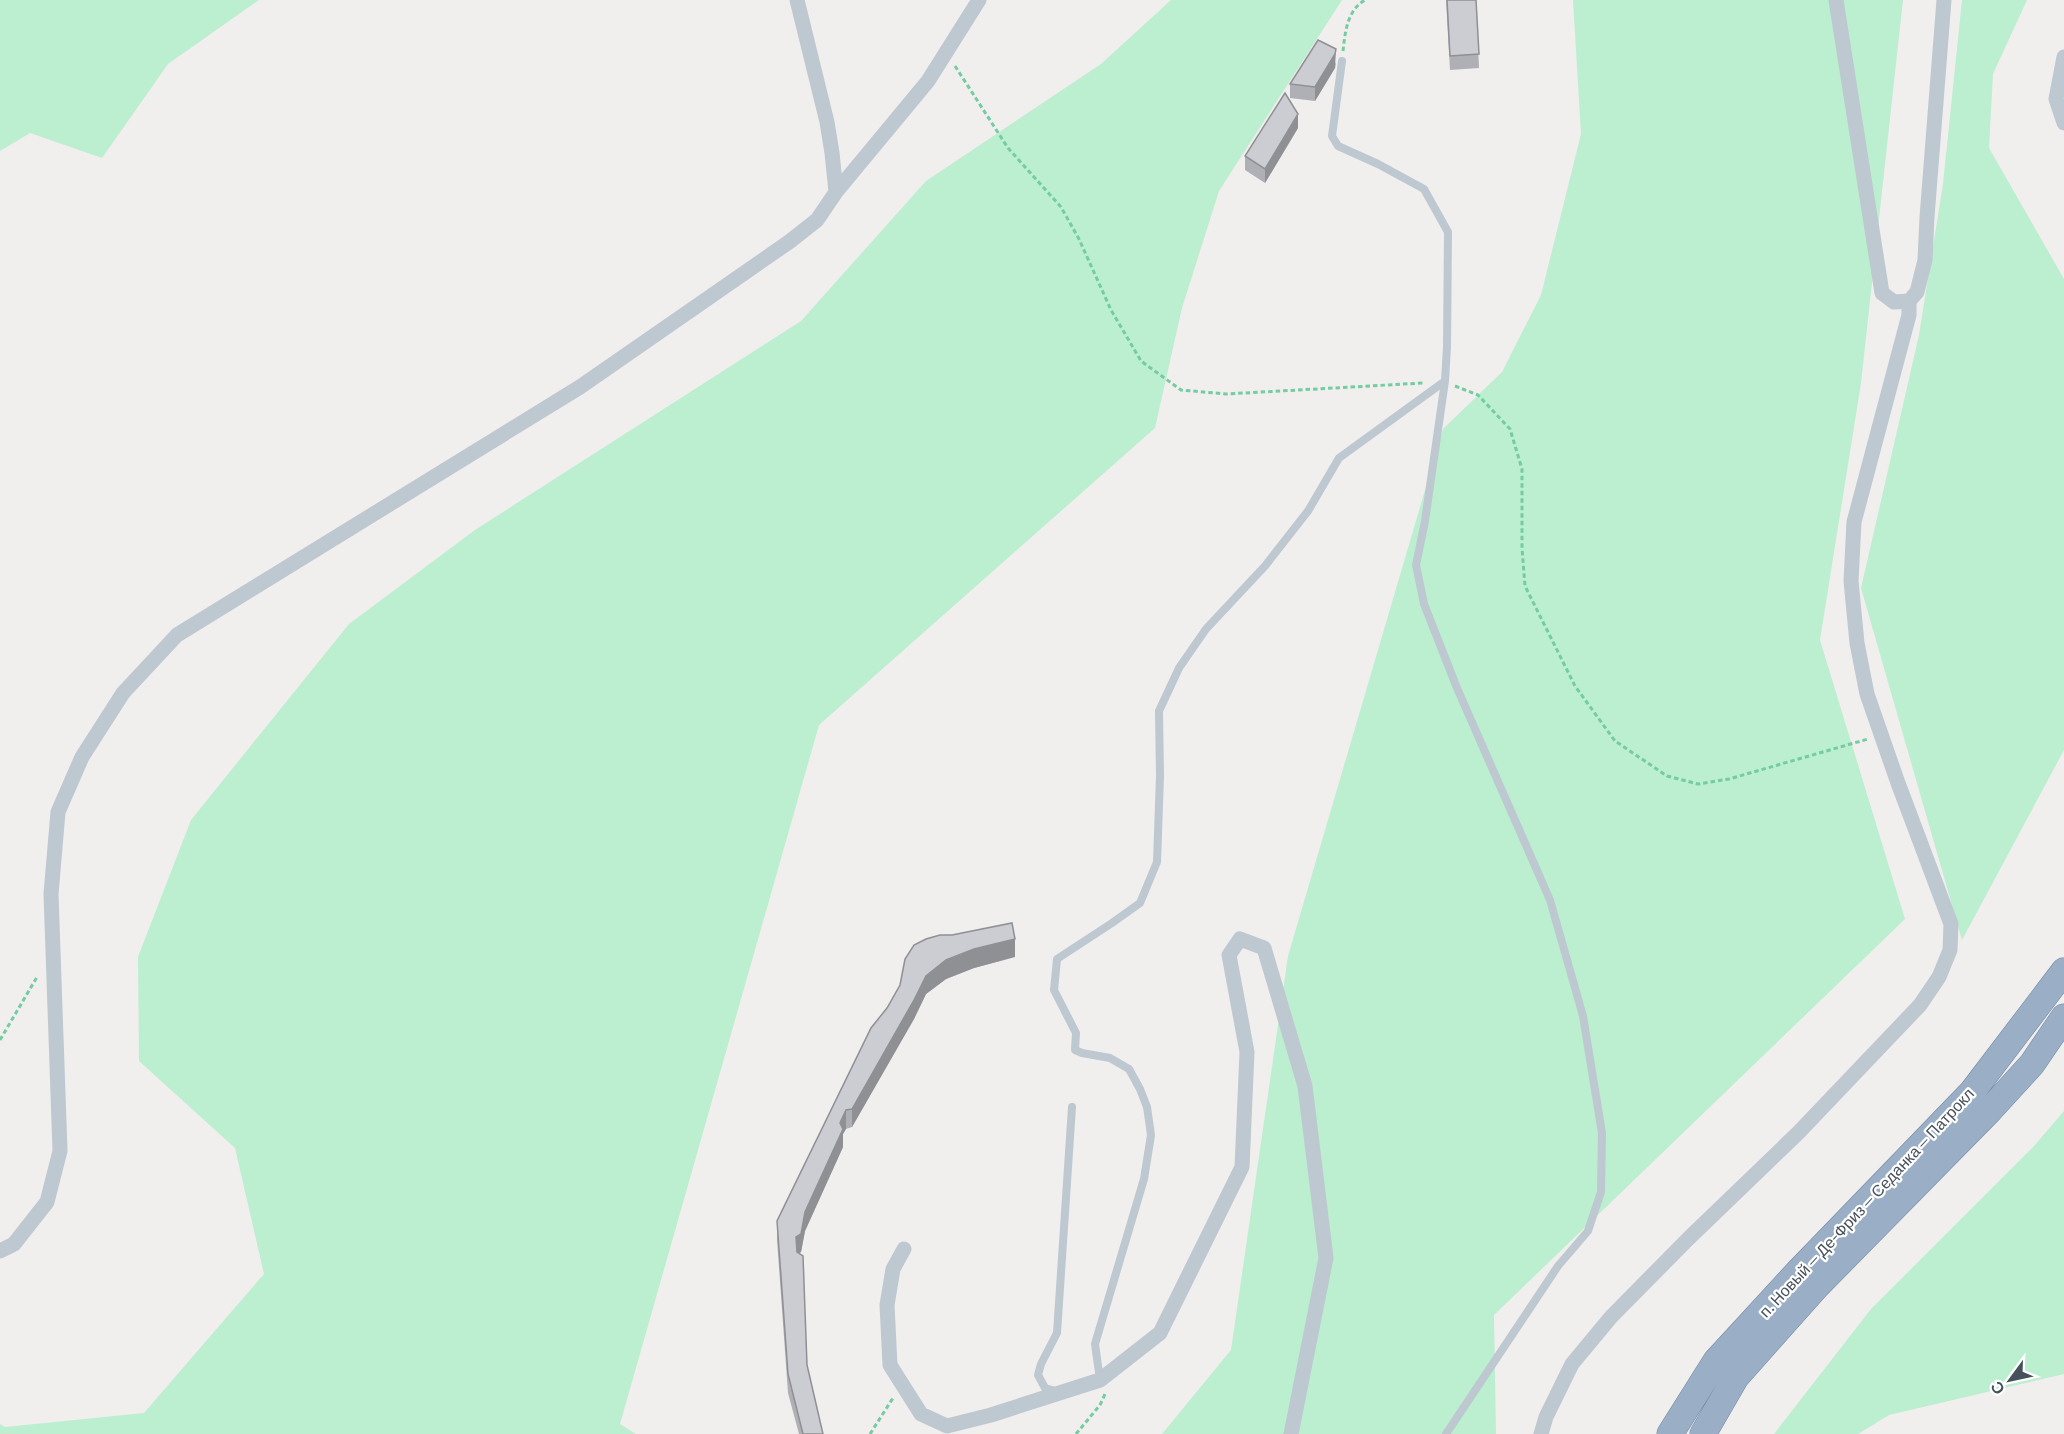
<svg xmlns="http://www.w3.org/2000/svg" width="2064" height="1434" font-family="Barlow,sans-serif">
<rect width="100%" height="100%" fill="#f1eeee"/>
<path fill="#bceed0" d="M0,0H259L168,64L102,158L30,133L0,151Z
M1171,0H1342L1219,191L1182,308L1155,428L819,725L620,1424L636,1434H0V1424L5,1427L144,1413L264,1274L235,1148L139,1061L138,957L191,820L349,624L475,530L801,321L926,181L1101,64Z
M1573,0H1903L1861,383L1820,640L1905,919L1494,1315L1496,1434H1162L1231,1350L1288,956L1443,429L1502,372L1541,295L1581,134Z
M1962,0H2027L1993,74L1989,148L2064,279V750L1962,940L1861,588L1919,335L1943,184Z
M2064,1111V1374L1889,1415L1858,1434H1774L1871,1309L2034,1146Z"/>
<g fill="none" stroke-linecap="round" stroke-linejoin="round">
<defs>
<path id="trunk" d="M1670,1434L1716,1361L1797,1273L1972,1092L2064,971
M1703,1434L1736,1377L1816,1287L1990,1110L2032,1064L2064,1017"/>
</defs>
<use href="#trunk" stroke="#718ba9" stroke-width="27"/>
<path stroke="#74cca1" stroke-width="3" stroke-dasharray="4.5 3" stroke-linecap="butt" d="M1343,51C1345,33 1347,10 1365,0
M955,66L1008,148L1061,207L1079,239L1111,310L1141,361L1181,390L1226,394L1423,383
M1455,386L1478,395L1510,429L1522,469V548L1525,586L1575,686L1615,741L1667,776L1698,784L1729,779L1868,739
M0,1040L37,977
M870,1434L893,1398
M1076,1434L1100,1405L1105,1394"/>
<path stroke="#bec8d0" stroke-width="8" d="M1445,381L1425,521L1416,565L1424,604L1457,688L1550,900L1583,1016L1602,1133L1601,1192L1588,1231L1558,1266L1446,1434
M1100,1380L1095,1344L1144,1179L1151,1135L1147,1107L1140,1089L1129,1069L1110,1058L1082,1053L1075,1050L1076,1033L1054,990L1057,959L1112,923L1140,903L1157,862L1160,776L1159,711L1179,668L1206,629L1265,566L1308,511L1339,458L1445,381L1447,347L1448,232L1424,189L1378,164L1338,146L1332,136L1342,61
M1056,1391L1045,1388L1038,1375L1041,1364L1057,1333L1072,1107"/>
<path stroke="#bec8d0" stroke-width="15" d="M1836,0L1882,293L1894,302L1909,301
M2064,57L2056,99L2064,123
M836,192L928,81L979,0
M904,1249L893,1269L887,1305L890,1365L921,1414L947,1426L991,1415L1100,1380L1160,1333L1242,1167L1247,1052L1229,955L1240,939L1264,948L1305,1086L1326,1258L1291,1434
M0,1251L14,1244L47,1202L60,1151L51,894L58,812L82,757L123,693L177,635L580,387L789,242L817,220L836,192L832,153L827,122L797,0
M1541,1434L1546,1417L1572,1364L1611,1317L1688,1239L1799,1132L1920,1005L1939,977L1950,950L1951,924L1898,783L1867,694L1857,643L1851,581L1854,522L1909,315V301L1917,292L1925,260L1927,217L1944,0"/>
<use href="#trunk" stroke="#9aaec5" stroke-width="26"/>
</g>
<path fill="#afb0b5" d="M1446,0H1476L1479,68L1450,70Z
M1336,63L1335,68L1315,101L1290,98V84Z
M1298,128L1265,183L1245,170V156Z
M1015,957L974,968L946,979L926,994L914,1019L852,1127L846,1129L843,1134V1147L805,1231L801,1252L799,1253L807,1365L823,1434H799L788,1393L777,1240V1221L900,985Z"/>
<path fill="#8e9094" d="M1336,49L1335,68L1315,101V87Z
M1298,114V128L1265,183V169Z
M1015,939V957L974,968L946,979L926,994L914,1019L852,1127V1109L926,976L946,960L974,949Z
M846,1110V1129L843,1134V1147L805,1231L801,1252L796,1255V1237L840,1123Z"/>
<path fill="#cbcdd3" stroke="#8e9094" stroke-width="1.5" d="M1447,0H1476L1479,54L1450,56Z
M1318,40L1336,49L1335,54L1315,87L1290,84Z
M1285,93L1298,114L1265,169L1245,156Z
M1012,923L1015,939L974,949L946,960L926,976L914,1000L852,1109L846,1110L840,1123L843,1129L805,1212L801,1234L796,1237L797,1252L803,1256L807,1365L823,1434H803L788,1374L777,1221L871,1028L887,1008L900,985L905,959L914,945L926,939L940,935H952Z"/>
<g text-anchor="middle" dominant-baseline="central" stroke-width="4.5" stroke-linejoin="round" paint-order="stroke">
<g font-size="16" fill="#46515b" stroke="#fff">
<text transform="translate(1866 1202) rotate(-47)">п. Новый — Де-Фриз — Седанка — Патрокл</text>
</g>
</g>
<g transform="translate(2010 1380) rotate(237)" stroke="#ffffff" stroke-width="4.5" paint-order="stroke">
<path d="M0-4.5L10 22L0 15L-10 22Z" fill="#46515b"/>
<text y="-9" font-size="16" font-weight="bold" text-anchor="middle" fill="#46515b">С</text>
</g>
</svg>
